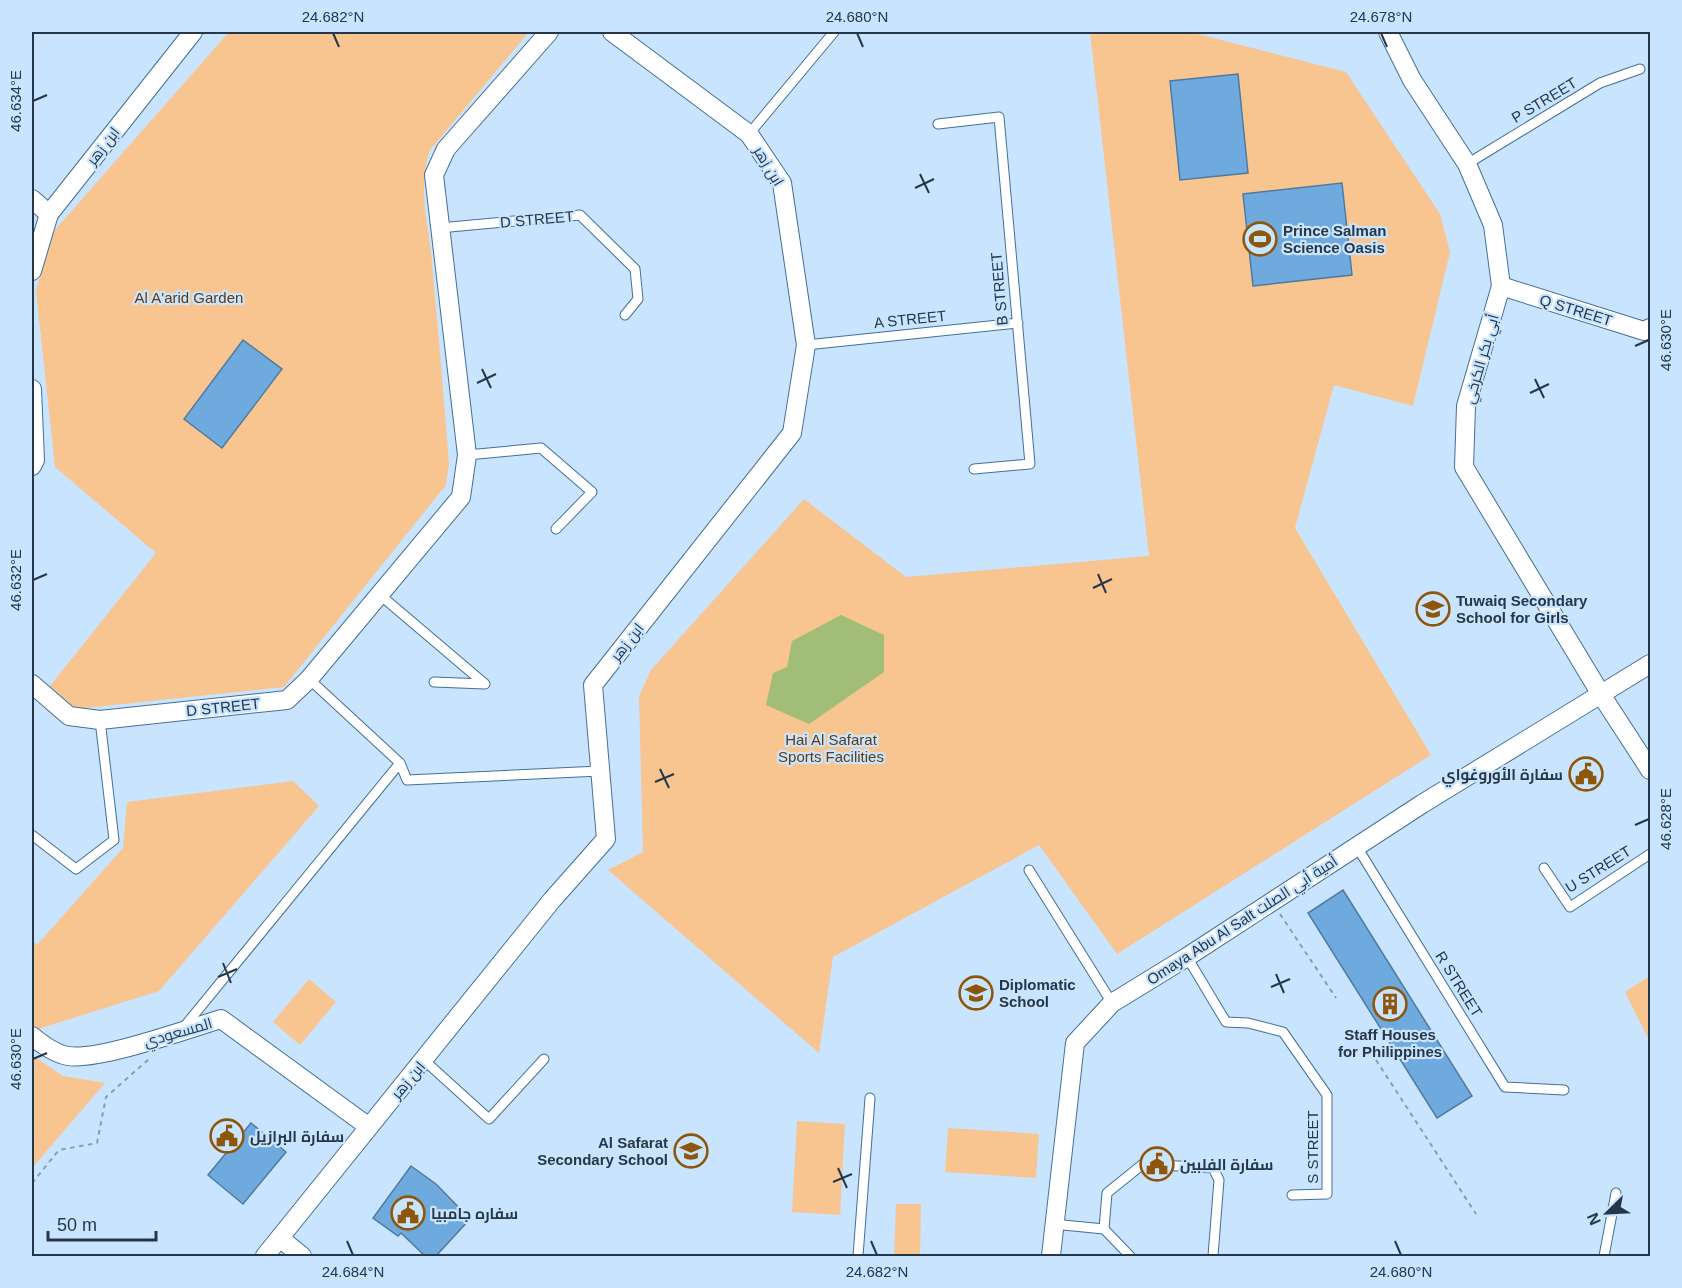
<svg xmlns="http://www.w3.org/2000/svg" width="1682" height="1288" font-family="Helvetica,Cairo,sans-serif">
<rect width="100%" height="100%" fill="#c9e4fe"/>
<path fill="#f8c48f" d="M229,32H529L430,150C417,187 429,225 432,263C438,330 444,397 449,464L446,485L284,687L76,709L50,686L156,553L55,467L36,291L53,232Z
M1090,32H1190L1346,72L1440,214L1450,252L1413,406L1334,385L1295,528L1431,755L1117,954L1039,845L833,957L819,1053L608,870L643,852L639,696L651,670L804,499L906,577L1149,556Z
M293,781L319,806L159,991L38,1029L32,1024V940L37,945L123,848L127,802Z
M1650,976V1042L1625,992Z
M309,979L336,1002L300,1045L273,1022Z
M32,1055L63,1076L105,1083L32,1168Z
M797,1121L845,1124L840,1215L792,1212Z
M948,1128L1039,1134L1036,1178L945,1172Z
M896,1204H921L920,1256H894Z"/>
<path fill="#a1bd78" d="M841,615L884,635V672L809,724L766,705L773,673L787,667L792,641Z"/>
<path fill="#6faade" stroke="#4f7aa0" stroke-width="1.5" d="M1238,74L1248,173L1180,180L1170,81Z
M1342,183L1352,275L1253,286L1243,194Z
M243,340L282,369L222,448L184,419Z
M1343,890L1472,1096L1437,1118L1308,913Z
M251,1123L286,1152L243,1204L208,1175Z
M411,1166L436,1184L470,1219L435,1257H426L401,1233L398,1236L373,1218Z"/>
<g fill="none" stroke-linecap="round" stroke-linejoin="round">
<defs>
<path id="lane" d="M938,124L999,117L1030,464L974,469
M749,134L834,32
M1467,164L1600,83L1640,69
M439,228L580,215L635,269L638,299L625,315
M806,345L1018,323
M467,455L541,448L592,492L556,529
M379,594L485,684L434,682
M309,679L400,763L407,780L600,771
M32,835L76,869L114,840L100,720
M1357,847L1505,1087L1564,1090
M1544,868L1570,907L1650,854
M1029,870L1112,1003
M1187,957L1226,1022L1248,1023L1283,1032L1327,1095V1194L1292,1195
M184,1027L400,763
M425,1061L489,1119L544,1059
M1053,1224L1104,1229L1130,1256
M1104,1229L1107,1193L1143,1164L1213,1168L1219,1180L1213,1256
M858,1256L870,1098
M1604,1256L1616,1193"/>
<path id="street" d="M1388,32L1412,80L1467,164L1493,225L1501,286L1466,406L1464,467L1602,696L1650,770
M32,199L49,214
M32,271L49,214L193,32
M1501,286L1644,331L1650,328
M32,389L35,460L32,466
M32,684L69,716L100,720L287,700L309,679L461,497L467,455L434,175L446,149L549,32
M32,1036C41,1044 56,1054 68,1056C98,1061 188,1029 221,1019L369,1127
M281,1239L302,1256
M265,1256L552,900L606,839L593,685L792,433L806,345L782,183L749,134L612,32
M1051,1256L1075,1043L1112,1003L1187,957L1422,804L1650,664"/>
</defs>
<use href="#lane" stroke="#456f95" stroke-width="11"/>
<use href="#street" stroke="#456f95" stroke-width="20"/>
<path stroke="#869eb4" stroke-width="2" stroke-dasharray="4.5 4.5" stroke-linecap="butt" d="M1280,914L1336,998
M1376,1060L1476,1214
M32,1183L59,1150L97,1143L106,1097L149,1059"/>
<use href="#lane" stroke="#fff" stroke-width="9"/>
<use href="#street" stroke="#fff" stroke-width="18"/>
</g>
<path fill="none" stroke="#253748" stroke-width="2" d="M333,33L339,47M857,33L863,47M1381,33L1387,47M33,101L47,95M920,174L929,193M915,188L934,179M1635,346L1649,340M482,369L491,388M1535,379L1544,398M477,383L496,374M1530,393L1549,384M1098,574L1106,593M33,580L47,574M1093,588L1112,579M660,769L669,788M655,782L674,774M1635,825L1649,819M223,963L231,983M1276,974L1284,993M218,977L237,969M1271,987L1290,979M33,1059L47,1053M838,1168L847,1188M833,1182L852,1174M347,1241L353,1255M871,1241L877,1255M1395,1241L1401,1255"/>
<defs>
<symbol id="stadium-ring" viewBox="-11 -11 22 22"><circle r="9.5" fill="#c9e4fe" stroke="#8d560a" stroke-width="1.5"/><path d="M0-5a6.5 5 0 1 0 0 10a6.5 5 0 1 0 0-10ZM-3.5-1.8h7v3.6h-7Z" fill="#8d560a"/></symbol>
<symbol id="school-ring" viewBox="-11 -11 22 22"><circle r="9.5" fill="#c9e4fe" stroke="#8d560a" stroke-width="1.5"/><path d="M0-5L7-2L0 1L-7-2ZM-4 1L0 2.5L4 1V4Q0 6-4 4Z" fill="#8d560a"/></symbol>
<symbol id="civic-ring" viewBox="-11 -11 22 22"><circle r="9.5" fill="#c9e4fe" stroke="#8d560a" stroke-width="1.5"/><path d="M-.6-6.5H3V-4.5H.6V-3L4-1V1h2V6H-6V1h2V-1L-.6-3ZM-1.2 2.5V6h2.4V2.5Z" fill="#8d560a"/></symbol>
<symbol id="building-ring" viewBox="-11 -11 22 22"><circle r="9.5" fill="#c9e4fe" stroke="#8d560a" stroke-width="1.5"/><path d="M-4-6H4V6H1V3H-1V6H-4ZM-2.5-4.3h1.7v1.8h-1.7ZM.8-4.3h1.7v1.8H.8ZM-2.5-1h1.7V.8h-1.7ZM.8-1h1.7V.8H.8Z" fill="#8d560a"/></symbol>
</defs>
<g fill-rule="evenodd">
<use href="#stadium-ring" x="1241" y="220" width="38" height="38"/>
<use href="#school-ring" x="1414" y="590" width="38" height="38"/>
<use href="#civic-ring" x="1567" y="755" width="38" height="38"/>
<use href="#school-ring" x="957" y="974" width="38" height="38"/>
<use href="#building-ring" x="1371" y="985" width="38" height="38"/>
<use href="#civic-ring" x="208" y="1117" width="38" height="38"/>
<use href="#school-ring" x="672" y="1132" width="38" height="38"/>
<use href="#civic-ring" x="1138" y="1145" width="38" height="38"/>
<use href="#civic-ring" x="389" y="1194" width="38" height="38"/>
</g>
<g text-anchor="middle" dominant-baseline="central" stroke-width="4.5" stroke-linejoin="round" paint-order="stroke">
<g font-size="15" fill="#253748" stroke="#c9e4fe">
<text transform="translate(1544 100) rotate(-31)">P STREET</text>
<text transform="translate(103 146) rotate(-52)">ابن زهر</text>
<text transform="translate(769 166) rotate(59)">ابن زهر</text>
<text transform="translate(537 219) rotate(-5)">D STREET</text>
<text transform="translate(999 289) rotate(-95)">B STREET</text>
<text transform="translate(1576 310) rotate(17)">Q STREET</text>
<text transform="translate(910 319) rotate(-6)">A STREET</text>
<text transform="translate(1481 359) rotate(-74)">أبي بكر الكرخي</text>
<text transform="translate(627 642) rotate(-52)">ابن زهر</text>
<text transform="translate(223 707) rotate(-6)">D STREET</text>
<text transform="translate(1598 869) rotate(-32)">U STREET</text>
<text transform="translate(1242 920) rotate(-33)">Omaya Abu Al Salt أمية أبي الصلت</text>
<text transform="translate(1459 984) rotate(58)">R STREET</text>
<text transform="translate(178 1032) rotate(-16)">المسعودي</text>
<text transform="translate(408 1080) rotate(-50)">ابن زهر</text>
<text transform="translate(1312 1147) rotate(-90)">S STREET</text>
</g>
<g font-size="15" font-weight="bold" fill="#253748" stroke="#c9e4fe" text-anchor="start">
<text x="1283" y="230">Prince Salman<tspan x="1283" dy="17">Science Oasis</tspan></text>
<text x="1456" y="600">Tuwaiq Secondary<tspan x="1456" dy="17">School for Girls</tspan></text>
<text x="1563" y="774" text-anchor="end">سفارة الأوروغواي</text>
<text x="999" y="984">Diplomatic<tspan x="999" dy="17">School</tspan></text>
<text x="1390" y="1034" text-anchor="middle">Staff Houses<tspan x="1390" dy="17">for Philippines</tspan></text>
<text x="250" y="1136">سفارة البرازيل</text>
<text x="668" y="1142" text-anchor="end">Al Safarat<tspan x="668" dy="17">Secondary School</tspan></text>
<text x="1180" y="1164">سفارة الفلبين</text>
<text x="431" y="1213">سفاره جامبيا</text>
</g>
<g font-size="15" fill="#603b0f" stroke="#c9e4fe">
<text x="189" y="297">Al A'arid Garden</text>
<text x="831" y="739">Hai Al Safarat<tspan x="831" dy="17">Sports Facilities</tspan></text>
</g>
</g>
<rect width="1682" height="1288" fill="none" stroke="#c9e4fe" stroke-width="66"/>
<g transform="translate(1607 1213) rotate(246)" stroke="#c9e4fe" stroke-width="4.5" paint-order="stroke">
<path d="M0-4.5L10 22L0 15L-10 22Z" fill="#253748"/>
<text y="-9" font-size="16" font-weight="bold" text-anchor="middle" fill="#253748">N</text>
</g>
<path d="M48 1231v9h108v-9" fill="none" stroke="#253748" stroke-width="3"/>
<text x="57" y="1231" font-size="18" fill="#253748" stroke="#c9e4fe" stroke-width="4.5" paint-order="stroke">50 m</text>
<rect x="33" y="33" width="1616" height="1222" fill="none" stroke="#253748" stroke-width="2"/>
<g font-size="15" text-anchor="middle" fill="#253748">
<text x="333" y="22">24.682°N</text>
<text x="857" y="22">24.680°N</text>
<text x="1381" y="22">24.678°N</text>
<text transform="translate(16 101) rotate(-90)" y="5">46.634°E</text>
<text transform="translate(1666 340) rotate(-90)" y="5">46.630°E</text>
<text transform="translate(16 580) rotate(-90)" y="5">46.632°E</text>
<text transform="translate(1666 819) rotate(-90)" y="5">46.628°E</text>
<text transform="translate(16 1059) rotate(-90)" y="5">46.630°E</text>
<text x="353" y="1277">24.684°N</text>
<text x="877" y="1277">24.682°N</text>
<text x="1401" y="1277">24.680°N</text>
</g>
</svg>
